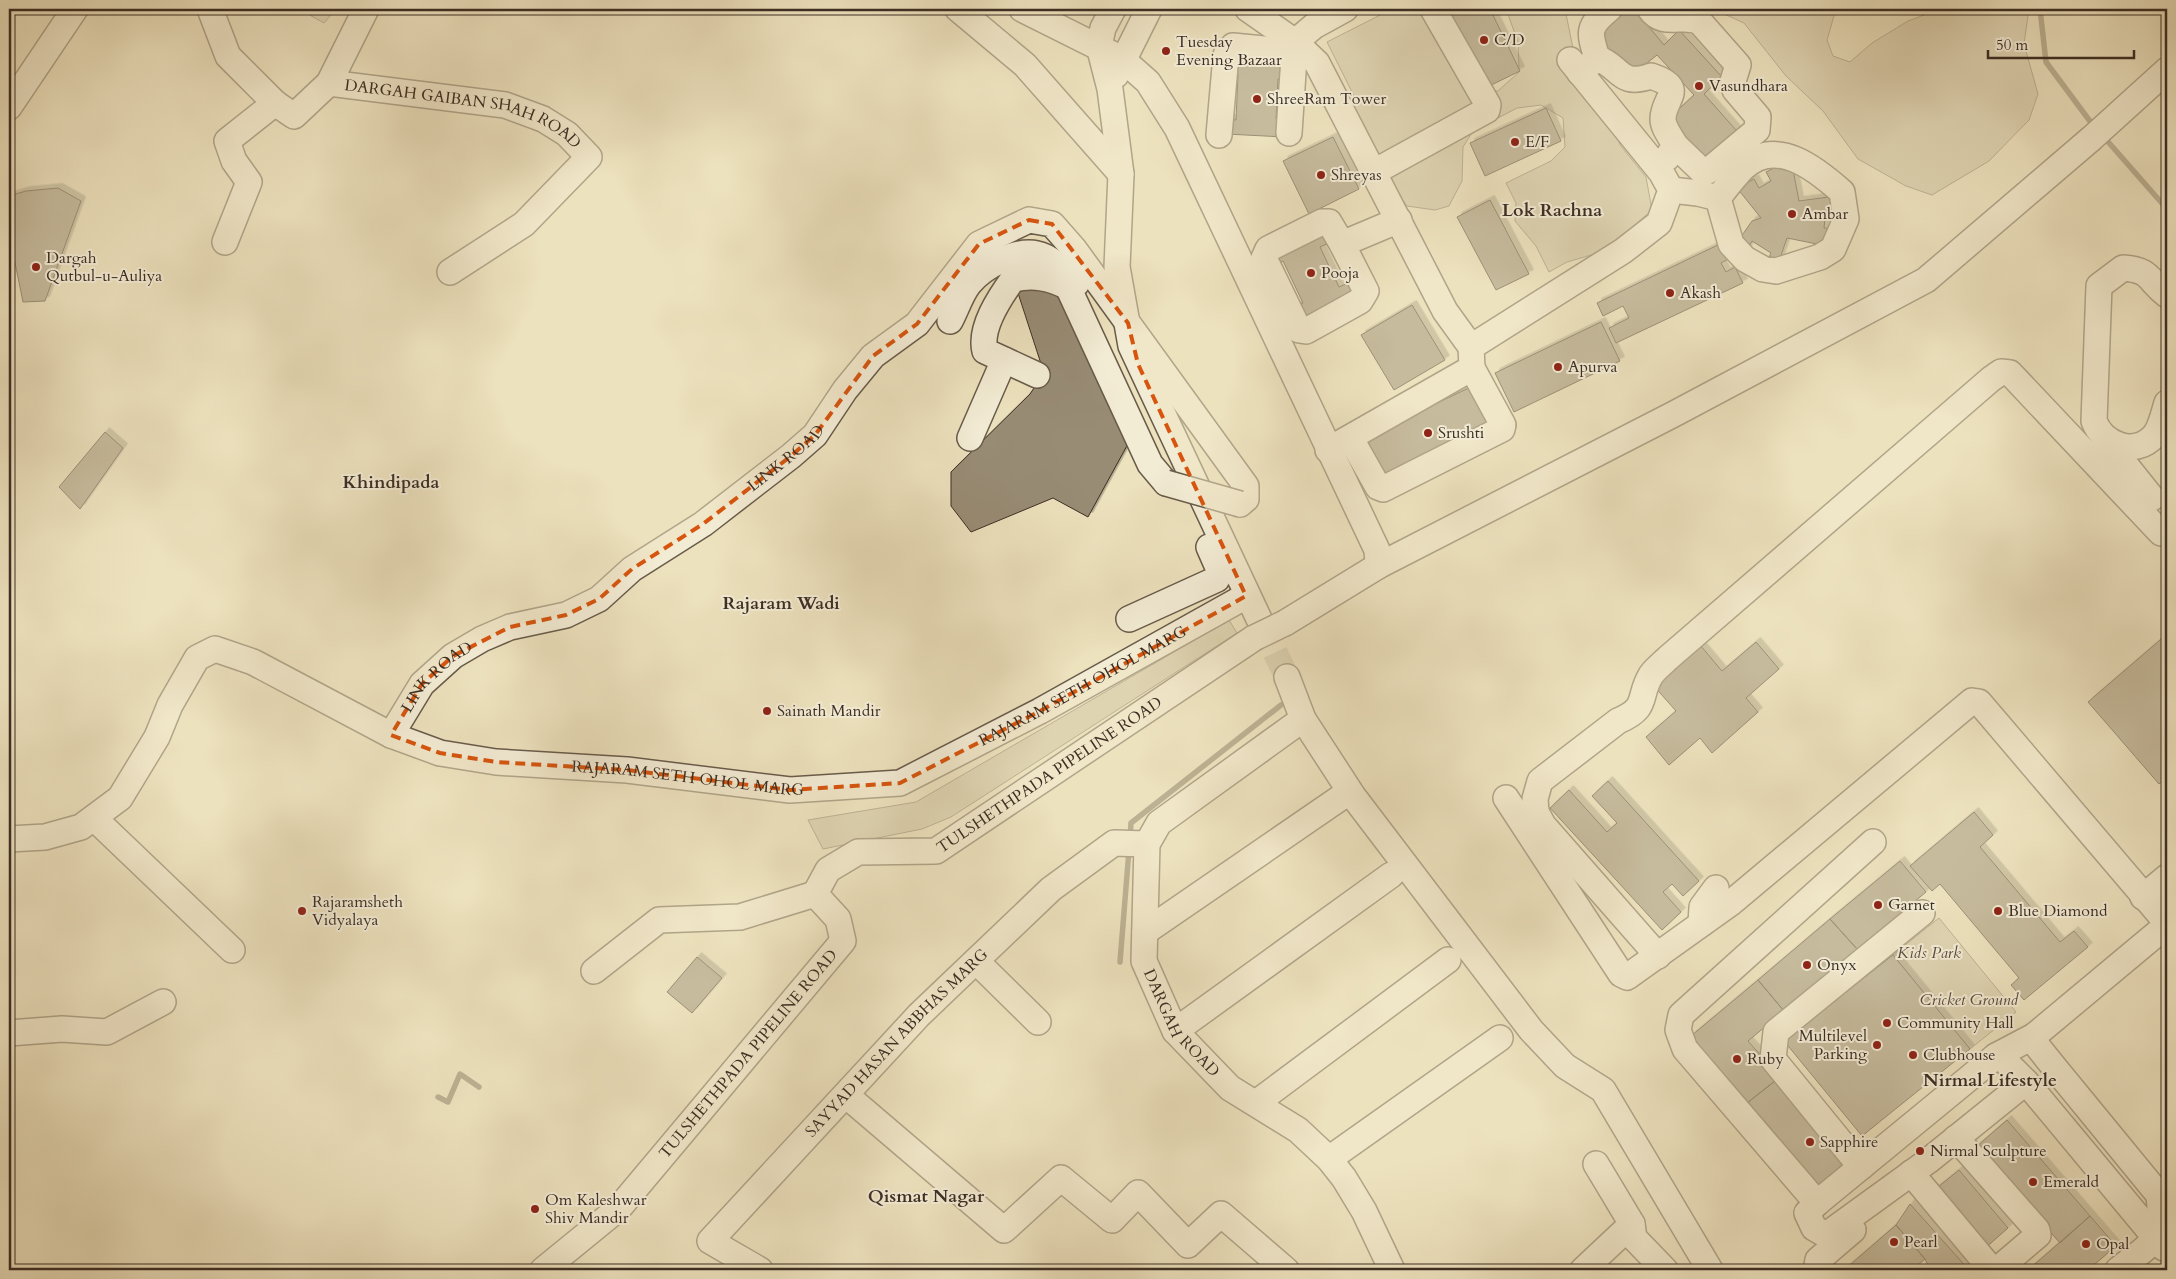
<svg xmlns="http://www.w3.org/2000/svg" width="2176" height="1279" font-family="Cardo,serif">
<defs>
<filter id="shadow"><feDropShadow dx="4.5" dy="-4.5" stdDeviation="0" flood-color="#0004"/></filter>
</defs>
<rect width="100%" height="100%" fill="#ede2be"/>
<filter id="stains"><feTurbulence type="fractalNoise" baseFrequency=".004" numOctaves="4"/><feColorMatrix values="0 0 0 0 .2 0 0 0 0 .09 0 0 0 0 .02 0 0 0 .5 -.17"/></filter>
<radialGradient id="worn" r=".72"><stop offset=".6" stop-color="#630" stop-opacity="0"/><stop offset="1" stop-color="#630" stop-opacity=".3"/></radialGradient>
<path fill="#cfc3a4" stroke="#867864" d="M299,9H336L324,23Z
M1392,9H1427L1470,94L1498,91L1519,72L1518,42L1506,9H1565L1575,58L1617,134L1620,145L1646,177L1652,210L1605,251L1567,262L1549,272L1536,246L1515,221L1516,203L1506,183L1551,161L1565,147L1563,118L1541,105L1517,108L1473,131L1463,147L1462,181L1449,206L1435,210L1407,206L1387,178L1351,112L1355,98L1327,42Z
M1713,9H1836L1827,40L1833,56L1850,62L1872,43L1908,21L1940,9H2029L2024,44L2038,94L2029,120L1989,161L1932,195L1906,186L1858,159L1823,111L1786,76L1744,23Z
M1229,620L1237,633L951,817L922,829L823,849L808,820L916,802Z
M1939,918L2016,1012L1970,1049L1961,1038L1864,1072L1939,1011L1893,955Z"/>
<g fill="none" stroke-linecap="round" stroke-linejoin="round">
<path stroke="#827561" stroke-width="5.5" d="M2040,9L2046,62L2095,128
M2103,136L2167,209
M1130,838L1131,823L1281,705
M1120,962L1129,850
M438,1097L448,1102L460,1074L479,1087"/>
</g>
<path fill="#988c74" stroke="#3c2e24" filter="url(#shadow)" d="M1447,9H1490L1520,71L1485,88Z
M1619,9H1634L1664,45L1679,30L1722,77L1704,94L1744,139L1711,168L1668,119L1694,95L1657,55L1631,76L1593,30Z
M1280,54L1287,80L1278,79L1276,119H1285L1284,137L1226,134L1227,119L1236,120L1238,75L1230,58Z
M1546,108L1561,141L1485,176L1470,143Z
M1333,137L1359,189L1309,214L1283,161Z
M1791,159L1799,201L1836,196L1835,210H1826L1824,228L1834,229L1832,247L1787,238L1777,267L1767,261L1771,253L1752,241L1747,250L1736,244L1752,221L1761,218L1737,188L1754,179L1759,188L1771,181L1766,172Z
M58,188L81,201L45,301L23,302L9,233V196L26,191Z
M1490,200L1529,274L1496,290L1457,217Z
M1325,228L1331,242L1320,247L1339,287L1350,282L1358,297L1302,323L1295,307L1303,303L1283,261L1275,265L1270,254Z
M1722,243L1730,258L1721,263L1726,272L1735,267L1743,283L1616,343L1609,328L1629,318L1623,306L1603,316L1597,303Z
M1034,283L1058,291L1129,442L1088,517L1053,498L971,532L951,506V472L1030,394L1044,373L1018,293Z
M1412,305L1445,360L1394,390L1361,335Z
M1601,322L1620,361L1514,412L1495,373Z
M1473,386L1493,429L1383,480L1363,438Z
M105,432L123,448L80,509L59,487Z
M2167,634V777L2159,784L2088,702Z
M1756,642L1779,669L1746,698L1758,712L1712,753L1700,738L1669,765L1646,737L1676,711L1653,685L1700,645L1722,671Z
M1608,781L1699,881L1683,896L1672,884L1663,892L1681,912L1662,930L1550,808L1569,790L1607,832L1617,823L1592,796Z
M1974,812L1993,835L1980,847L2060,942L2074,931L2088,947L2024,1000L2011,985L2019,978L1940,884L1932,891L1910,866Z
M1900,861L1926,892L1857,949L1830,919Z
M1830,919L1857,949L1784,1011L1758,980Z
M1893,955L1970,1049L1862,1136L1784,1041Z
M697,957L722,978L692,1013L667,992Z
M1758,980L1784,1011L1748,1041L1780,1077L1747,1103L1691,1036Z
M1780,1077L1851,1157L1813,1191L1747,1103Z
M2007,1120L2090,1216L2060,1243L1976,1147Z
M1959,1170L2008,1228L1983,1250L1933,1191Z
M1910,1204L1969,1270H1930L1925,1259L1896,1225Z
M2090,1216L2116,1246L2088,1270H2028Z
M1896,1225L1925,1259L1912,1270H1844Z"/>
<g fill="none" stroke-linecap="round" stroke-linejoin="round">
<path stroke="#cabe9f" stroke-width="25" stroke-dasharray="25 12" stroke-linecap="butt" d="M1259,619L1287,677"/>
<defs>
<g id="minor">
<path d="M210,9L228,56L275,103L294,116L329,83L366,9"/>
<path d="M958,9L1025,65L1121,174"/>
<path d="M1022,9L1122,59L1148,82L1177,128L1377,550L1378,566"/>
<path d="M1113,9L1103,28L1099,46L1110,89L1121,174L1117,267L1131,346L1259,619"/>
<path d="M1248,9L1295,42L1317,63L1445,311L1471,347L1472,368L1328,450"/>
<path d="M1650,9C1663,28 1683,13 1700,22L1738,65L1733,81L1735,90L1758,117L1757,130L1708,171L1703,172L1675,145"/>
<path d="M1597,58C1589,32 1587,27 1609,9"/>
<path d="M1580,73L1597,58C1622,67 1618,87 1651,76C1688,88 1663,98 1663,119C1663,128 1671,137 1675,145L1667,158"/>
<path d="M1116,75L1149,9"/>
<path id="s1" d="M329,83L505,105L543,119L567,134L589,157L524,224L450,272"/>
<path d="M9,107L75,9"/>
<path d="M1289,133L1295,42L1314,26L1345,9"/>
<path d="M1219,135L1226,55L1233,46L1295,52"/>
<path d="M1374,172L1487,110L1488,105L1433,9"/>
<path d="M1671,190L1698,193L1718,198C1726,188 1734,177 1743,168C1776,136 1816,169 1842,192L1846,219L1833,249L1820,257L1776,271L1763,269L1745,259L1731,244L1718,198"/>
<path d="M225,242L249,182L234,161L227,141L275,103"/>
<path d="M1342,244L1366,291L1360,301L1306,331L1299,330L1264,258L1268,249L1322,222H1329L1342,244L1399,220"/>
<path d="M2167,295C2147,280 2152,270 2123,268L2099,286L2094,421C2103,445 2135,457 2154,436C2161,428 2164,412 2167,403"/>
<path d="M950,321C956,310 961,294 969,284C983,267 1015,249 1037,254C1052,257 1066,273 1077,283"/>
<path d="M1471,347L1623,251L1659,223L1671,190L1661,172L1570,60"/>
<path d="M1037,375L985,351C979,328 1000,297 1013,279C1033,275 1049,277 1068,287L1150,464L1166,483"/>
<path d="M970,438L1004,360"/>
<path d="M2104,438L2152,498"/>
<path d="M1356,448L1378,487L1383,489L1502,429L1503,425L1472,368"/>
<path d="M1129,619L1217,579L1220,572L1209,547"/>
<path d="M1285,623L1378,566L1674,414L1926,280L2092,138L2167,70"/>
<path d="M1287,677L1303,719L1353,796L1531,1030L1565,1066L1603,1090L1710,1270"/>
<path id="s2" d="M1303,719L1159,823L1147,844L1144,961L1175,1031L1230,1088L1298,1130L1329,1159L1344,1178L1364,1211L1392,1270"/>
<path id="s3" d="M391,735L422,684L453,656L482,639L510,627L566,615L599,599L632,569L703,524L791,456L815,435L845,390L873,356L917,324L979,244L1029,220L1052,224L1074,249L1246,486V499L1240,504"/>
<path d="M1506,798L1621,974L1627,977L1732,902L1972,701L1979,702L2167,923"/>
<path d="M94,818L232,950"/>
<path id="s4" d="M9,839L45,837L81,827L120,798L157,737L170,705L197,658L215,649L253,662L391,735L440,753L496,762L627,770L790,790L900,783L1040,711L1246,596"/>
<path d="M2143,897L2167,877"/>
<path d="M1701,924L1702,907L1716,888"/>
<path d="M1145,932L1340,798"/>
<path d="M1658,956L1543,825L1536,812L1535,799L1540,781L1618,721C1650,707 1637,698 1651,675C1655,669 1663,663 1668,658L1991,379L2001,372L2010,373L2161,533L2167,528"/>
<path d="M976,961L1038,1022"/>
<path d="M594,971L659,920L740,917L815,894"/>
<path d="M1175,1031L1391,875"/>
<path d="M9,1033L62,1029L107,1032L163,1002"/>
<path d="M1996,1056L2004,1060L2026,1082L2164,1248"/>
<path d="M2026,1082L1928,1161L1826,1235L1814,1228L1807,1213L1817,1203L1996,1056L2034,1036"/>
<path d="M847,1096L1004,1230L1061,1178L1112,1220L1138,1193L1188,1245L1221,1214L1286,1270"/>
<path d="M1256,1103L1448,960"/>
<path d="M1956,1138L2037,1230L2038,1235L1997,1270"/>
<path d="M1329,1159L1500,1038"/>
<path d="M1596,1164L1632,1224"/>
<path d="M1861,1167L1773,1059L1776,1032L1922,913"/>
<path d="M1911,1173L1992,1270"/>
<path d="M1817,1203L1685,1049L1678,1030L1681,1015L1873,842"/>
<path id="s5" d="M543,1270L619,1208L843,941L838,919L815,894L828,870L858,852L936,851L1254,638"/>
<path id="s6" d="M760,1270L710,1241L919,1015L1051,889L1114,843L1147,844"/>
<path d="M1583,1270L1632,1224L1634,1238L1665,1270"/>
<path d="M1816,1270L1818,1260L1853,1230"/>
<path d="M2118,1270C2152,1242 2164,1243 2159,1195L2054,1067L2038,1047L2034,1036L2167,925"/>
</g>
</defs>
<use href="#minor" stroke="#685b4a" stroke-width="28"/>
<use href="#minor" stroke="#f3ecd5" stroke-width="25"/>
<defs>
<path id="minor-bridge" d="M1166,483L1240,504
M1254,638L1285,623"/>
</defs>
<use href="#minor-bridge" stroke="#685b4a" stroke-width="28" stroke-linecap="butt"/>
<use href="#minor-bridge" stroke="#f3ecd5" stroke-width="25"/>
</g>
<path d="M0 0H2176V1279H0ZM1029,220L1052,224L1128,323L1138,364L1246,596L1040,711L900,783L790,790L627,770L496,762L440,753L391,735L422,684L453,656L510,627L566,615L599,599L632,569L703,524L791,456L815,435L873,356L917,324L979,244Z" fill="#ede2be" fill-opacity=".55" fill-rule="evenodd"/>
<path fill="none" stroke="#d7550e" stroke-width="4" stroke-dasharray="10 6" stroke-linejoin="round" d="M1029,220L1052,224L1128,323L1138,364L1246,596L1040,711L900,783L790,790L627,770L496,762L440,753L391,735L422,684L453,656L510,627L566,615L599,599L632,569L703,524L791,456L815,435L873,356L917,324L979,244Z"/>
<g fill="#8f2418" stroke="#f3ecd5" stroke-width="2">
<circle cx="1484" cy="40" r="5"/>
<circle cx="1166" cy="51" r="5"/>
<circle cx="1699" cy="86" r="5"/>
<circle cx="1257" cy="99" r="5"/>
<circle cx="1515" cy="142" r="5"/>
<circle cx="1321" cy="175" r="5"/>
<circle cx="1792" cy="214" r="5"/>
<circle cx="36" cy="267" r="5"/>
<circle cx="1311" cy="273" r="5"/>
<circle cx="1670" cy="293" r="5"/>
<circle cx="1558" cy="367" r="5"/>
<circle cx="1428" cy="433" r="5"/>
<circle cx="767" cy="711" r="5"/>
<circle cx="1878" cy="905" r="5"/>
<circle cx="302" cy="911" r="5"/>
<circle cx="1998" cy="911" r="5"/>
<circle cx="1807" cy="965" r="5"/>
<circle cx="1887" cy="1023" r="5"/>
<circle cx="1877" cy="1045" r="5"/>
<circle cx="1913" cy="1055" r="5"/>
<circle cx="1737" cy="1059" r="5"/>
<circle cx="1810" cy="1142" r="5"/>
<circle cx="1920" cy="1151" r="5"/>
<circle cx="2033" cy="1182" r="5"/>
<circle cx="535" cy="1209" r="5"/>
<circle cx="1894" cy="1242" r="5"/>
<circle cx="2086" cy="1244" r="5"/>
</g>
<g text-anchor="middle" dominant-baseline="central" stroke-width="4" stroke-linejoin="round" paint-order="stroke">
<g font-size="16" fill="#3c2e24" stroke="#f3ecd5" text-anchor="start">
<text x="1494" y="40">C/D</text>
<text x="1176" y="42">Tuesday<tspan x="1176" dy="18">Evening Bazaar</tspan></text>
<text x="1709" y="86">Vasundhara</text>
<text x="1267" y="99">ShreeRam Tower</text>
<text x="1525" y="142">E/F</text>
<text x="1331" y="175">Shreyas</text>
<text x="1802" y="214">Ambar</text>
<text x="46" y="258">Dargah<tspan x="46" dy="18">Qutbul-u-Auliya</tspan></text>
<text x="1321" y="273">Pooja</text>
<text x="1680" y="293">Akash</text>
<text x="1568" y="367">Apurva</text>
<text x="1438" y="433">Srushti</text>
<text x="777" y="711">Sainath Mandir</text>
<text x="312" y="902">Rajaramsheth<tspan x="312" dy="18">Vidyalaya</tspan></text>
<text x="1888" y="905">Garnet</text>
<text x="2008" y="911">Blue Diamond</text>
<text x="1817" y="965">Onyx</text>
<text x="1897" y="1023">Community Hall</text>
<text x="1867" y="1036" text-anchor="end">Multilevel<tspan x="1867" dy="18">Parking</tspan></text>
<text x="1923" y="1055">Clubhouse</text>
<text x="1747" y="1059">Ruby</text>
<text x="1820" y="1142">Sapphire</text>
<text x="1930" y="1151">Nirmal Sculpture</text>
<text x="2043" y="1182">Emerald</text>
<text x="545" y="1200">Om Kaleshwar<tspan x="545" dy="18">Shiv Mandir</tspan></text>
<text x="1904" y="1242">Pearl</text>
<text x="2096" y="1244">Opal</text>
</g>
<g font-size="16" fill="#3c2e24" stroke="#f3ecd5">
<text stroke="none"><textPath href="#s1" startOffset="139">DARGAH GAIBAN SHAH ROAD</textPath></text>
<text stroke="none"><textPath href="#s3" startOffset="494">LINK ROAD</textPath></text>
<text stroke="none"><textPath href="#s3" startOffset="75">LINK ROAD</textPath></text>
<text stroke="none"><textPath href="#s4" startOffset="1220">RAJARAM SETH OHOL MARG</textPath></text>
<text stroke="none"><textPath href="#s5" startOffset="780">TULSHETHPADA PIPELINE ROAD</textPath></text>
<text stroke="none"><textPath href="#s4" startOffset="800">RAJARAM SETH OHOL MARG</textPath></text>
<text stroke="none"><textPath href="#s2" startOffset="392">DARGAH ROAD</textPath></text>
<text stroke="none"><textPath href="#s6" startOffset="330">SAYYAD HASAN ABBHAS MARG</textPath></text>
<text stroke="none"><textPath href="#s5" startOffset="299">TULSHETHPADA PIPELINE ROAD</textPath></text>
</g>
<g font-size="16" font-style="italic" fill="#594c3e" stroke="#f3ecd5">
<text x="1929" y="953">Kids Park</text>
<text x="1969" y="1000">Cricket Ground</text>
</g>
<g font-size="18" font-weight="bold" fill="#3c2e24" stroke="#f3ecd5">
<text x="1552" y="210">Lok Rachna</text>
<text x="391" y="482">Khindipada</text>
<text x="781" y="603">Rajaram Wadi</text>
<text x="1990" y="1080">Nirmal Lifestyle</text>
<text x="926" y="1196">Qismat Nagar</text>
</g>
</g>
<rect width="2176" height="1279" fill="none" stroke="#ede2be" stroke-width="30"/>
<rect x="10" y="10" width="2156" height="1259" fill="none" stroke="#3c2e24" stroke-width="2.5"/>
<rect x="15" y="15" width="2146" height="1249" fill="none" stroke="#3c2e24"/>
<path d="M1988 50v8h146v-8" fill="none" stroke="#3c2e24" stroke-width="2.5"/>
<text x="1996" y="50" font-size="15" fill="#3c2e24" stroke="#f3ecd5" stroke-width="4" paint-order="stroke">50 m</text>
<rect width="100%" height="100%" filter="url(#stains)"/>
<rect width="100%" height="100%" fill="url(#worn)"/>
</svg>
